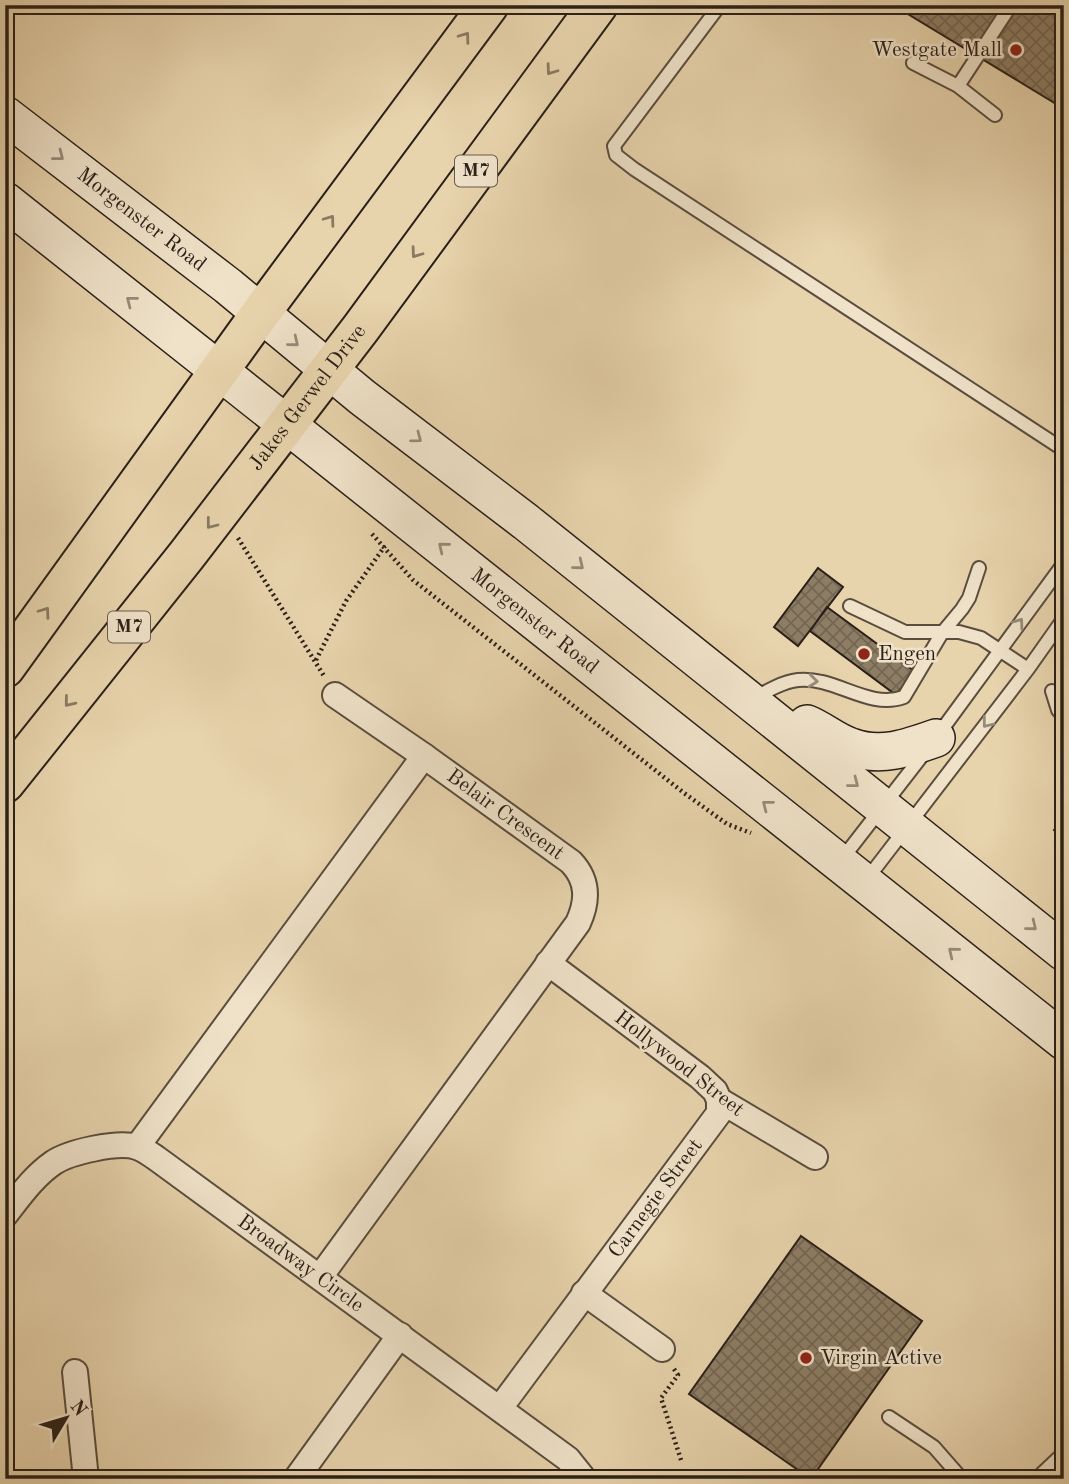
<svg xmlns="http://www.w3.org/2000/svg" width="1069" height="1484" font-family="'Old Standard TT',serif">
<defs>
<pattern id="building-cross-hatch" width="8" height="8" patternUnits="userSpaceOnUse" patternTransform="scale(1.75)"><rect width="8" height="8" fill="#8d7d65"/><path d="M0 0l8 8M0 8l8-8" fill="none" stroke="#736652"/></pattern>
</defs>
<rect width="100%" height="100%" fill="#e7d3ac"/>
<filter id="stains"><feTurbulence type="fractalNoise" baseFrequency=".00286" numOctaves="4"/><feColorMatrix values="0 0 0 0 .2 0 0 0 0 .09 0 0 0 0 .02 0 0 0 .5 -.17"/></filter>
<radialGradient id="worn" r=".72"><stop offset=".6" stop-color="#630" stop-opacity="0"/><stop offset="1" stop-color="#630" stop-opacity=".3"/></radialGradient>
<path fill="url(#building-cross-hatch)" stroke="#2b2019" stroke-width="2" d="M893,5H1064V95L1058,105Z
M818,568L843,587L798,646L774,627Z
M827,607L914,671L896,695L810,631Z
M1064,816V838L1054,830Z
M801,1236L922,1321L811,1479L689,1394Z"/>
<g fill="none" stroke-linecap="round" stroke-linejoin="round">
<defs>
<path id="lane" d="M720,5L614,146L616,155L634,169L1064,450
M913,63L958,86L995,115
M958,86L1011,5
M850,606L905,632H959L981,638L1028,669
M1052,691L1058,710L1064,717
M753,699C767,691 782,682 798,680C835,676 868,710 904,697L942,633L962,609L969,598L979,568
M938,735L1064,563
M842,859L925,752
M867,879L1028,669L1064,618
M889,1417L934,1447L962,1479"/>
<g id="street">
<path d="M548,963L700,1077L715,1091L719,1100L815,1157"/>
<path d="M137,1147L424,756"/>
<path id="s1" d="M5,1215C20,1196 33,1177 53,1163C69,1152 118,1141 137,1147C143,1149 150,1154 156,1158L568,1459L584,1479"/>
<path d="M320,1277L578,923C588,901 589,881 571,862L424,756L335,695"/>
<path d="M584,1293L662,1349"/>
<path d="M75,1372L86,1479"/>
<path id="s2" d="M500,1408L719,1113V1100"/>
<path d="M296,1479L400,1335"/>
<path d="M1045,1479L1064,1461"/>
</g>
<g id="secondary">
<path id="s3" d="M5,115L228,286L362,397L526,522L1064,952"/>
<path id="s4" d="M5,201L1064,1041"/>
<path d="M807,724C822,730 835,742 851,747C880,758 908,748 936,738"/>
</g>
<g id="primary">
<path d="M5,668L260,314L489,5"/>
<path id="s5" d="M5,783L186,556L361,328L598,5"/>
</g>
</defs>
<use href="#lane" stroke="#5a4d3e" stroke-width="16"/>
<use href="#street" stroke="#5a4d3e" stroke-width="28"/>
<use href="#secondary" stroke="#2b2019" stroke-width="40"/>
<use href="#primary" stroke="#2b2019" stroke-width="42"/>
<path stroke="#2b2019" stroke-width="4.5" stroke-dasharray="2 3.5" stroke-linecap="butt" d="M5,11L7,5
M372,534L413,580L547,685L684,793L727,824L751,833
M238,538L324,676
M316,660L346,601L385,546
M674,1369L678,1375L661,1398L682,1463"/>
<use href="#lane" stroke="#efe2c9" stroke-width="12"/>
<use href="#street" stroke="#efe2c9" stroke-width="24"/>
<use href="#secondary" stroke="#efe2c9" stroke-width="37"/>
<use href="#primary" stroke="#e7d3ac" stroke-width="38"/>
</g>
<defs><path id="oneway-chevron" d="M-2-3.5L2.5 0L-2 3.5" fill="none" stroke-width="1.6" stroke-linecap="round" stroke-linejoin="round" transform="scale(1.75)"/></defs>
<g stroke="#897a62">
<use href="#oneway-chevron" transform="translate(465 37) rotate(-54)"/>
<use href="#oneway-chevron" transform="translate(551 70) rotate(126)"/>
<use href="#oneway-chevron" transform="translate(330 220) rotate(-54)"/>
<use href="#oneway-chevron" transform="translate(416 253) rotate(126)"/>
<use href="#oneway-chevron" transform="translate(211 524) rotate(128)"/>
<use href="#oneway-chevron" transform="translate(45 612) rotate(-54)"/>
<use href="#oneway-chevron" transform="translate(69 702) rotate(129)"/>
</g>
<g stroke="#978b7a">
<use href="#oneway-chevron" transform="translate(59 156) rotate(38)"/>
<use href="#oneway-chevron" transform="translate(131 301) rotate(-142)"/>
<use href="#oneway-chevron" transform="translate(294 342) rotate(39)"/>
<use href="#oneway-chevron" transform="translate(417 438) rotate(37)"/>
<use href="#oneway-chevron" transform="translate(443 547) rotate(-141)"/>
<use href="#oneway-chevron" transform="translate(579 565) rotate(39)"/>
<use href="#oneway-chevron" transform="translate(1019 623) rotate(-54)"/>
<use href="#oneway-chevron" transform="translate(813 681) rotate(6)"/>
<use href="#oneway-chevron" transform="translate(987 723) rotate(128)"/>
<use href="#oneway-chevron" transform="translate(854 783) rotate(38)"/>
<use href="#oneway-chevron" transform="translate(767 805) rotate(-142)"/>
<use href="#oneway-chevron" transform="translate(1032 926) rotate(39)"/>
<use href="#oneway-chevron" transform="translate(953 952) rotate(-141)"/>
</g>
<g fill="#8f2418" stroke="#efe2c9" stroke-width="2.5">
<circle cx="1016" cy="50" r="7"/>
<circle cx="864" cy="654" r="7"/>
<circle cx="806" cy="1358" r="7"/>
</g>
<g text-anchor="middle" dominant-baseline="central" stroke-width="5" stroke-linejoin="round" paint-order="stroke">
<g fill="#efe2c9" stroke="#665a4e" stroke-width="2">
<rect x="455" y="155.5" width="42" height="31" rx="5"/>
<rect x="108" y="611.5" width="42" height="31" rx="5"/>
</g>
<g font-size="19" font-weight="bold" fill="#2b2019">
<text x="476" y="171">M7</text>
<text x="129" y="627">M7</text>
</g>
<g font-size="21" fill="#2b2019" stroke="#efe2c9" text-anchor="start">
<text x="1002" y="50" text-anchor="end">Westgate Mall</text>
<text x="878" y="654">Engen</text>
<text x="820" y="1358">Virgin Active</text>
</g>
<g font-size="21" fill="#2b2019" stroke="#efe2c9">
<text stroke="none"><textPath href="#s3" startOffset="172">Morgenster Road</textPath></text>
<text stroke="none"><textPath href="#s5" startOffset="490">Jakes Gerwel Drive</textPath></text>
<text stroke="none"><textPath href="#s4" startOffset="676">Morgenster Road</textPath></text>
<text transform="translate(505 815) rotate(36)">Belair Crescent</text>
<text transform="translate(679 1064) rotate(38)">Hollywood Street</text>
<text stroke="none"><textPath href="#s2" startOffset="261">Carnegie Street</textPath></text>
<text stroke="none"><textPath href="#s1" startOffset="359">Broadway Circle</textPath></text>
</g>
</g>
<rect width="1069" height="1484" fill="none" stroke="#e7d3ac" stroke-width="28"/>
<rect x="7" y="7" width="1055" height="1470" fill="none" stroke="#2b2019" stroke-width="3.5"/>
<rect x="14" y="14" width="1041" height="1456" fill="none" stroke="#2b2019" stroke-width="2"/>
<g transform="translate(66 1418) rotate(52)" stroke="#efe2c9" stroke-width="5" paint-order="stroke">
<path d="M0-5L12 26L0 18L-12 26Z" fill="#2b2019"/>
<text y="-10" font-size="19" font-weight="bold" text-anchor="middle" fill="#2b2019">N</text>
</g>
<rect width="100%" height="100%" filter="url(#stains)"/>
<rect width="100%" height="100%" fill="url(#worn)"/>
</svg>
